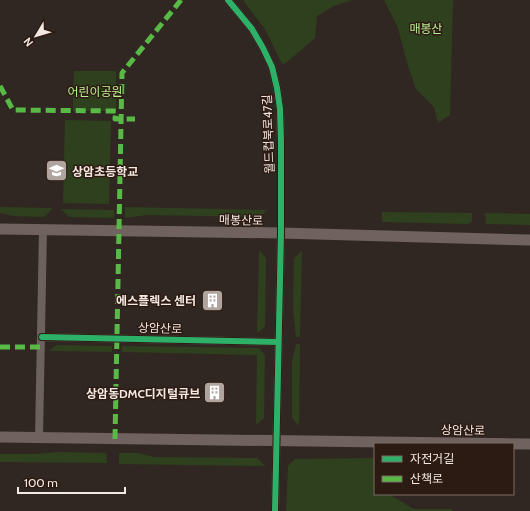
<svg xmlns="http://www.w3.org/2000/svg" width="530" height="511" font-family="Cabin,'Noto Sans KR',sans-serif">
<rect width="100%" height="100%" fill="#312722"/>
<path fill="#2e401d" d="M243,0H352L334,6L317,16L315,38L286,63L282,64L266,31Z
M384,0H454L453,1L450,115L438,123L434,107L416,89L408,66L398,28Z
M74,71H116V111H73Z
M65,120L111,121L109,204L63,203Z
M0,207L52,208V209L44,217L14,216L0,213Z
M125,207L267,210L260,217L147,215L125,218Z
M61,209L114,210V218L69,217Z
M382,212L472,213V222L468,224L382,222Z
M485,213L530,214V225L486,224Z
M259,250L266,258L265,326L259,332H257Z
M302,251L300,337H296L293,309L294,258Z
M296,344H300L299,426L292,418V362Z
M56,345L112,346V352L49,351Z
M122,346L259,348L265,355L264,418L256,425L257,355L122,352Z
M58,452L106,453L107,463L0,462V454H36Z
M119,453H138L154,457L257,458L265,466L119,464Z
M375,458V494H392V496L414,509H452V511H286L288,466L295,459Z"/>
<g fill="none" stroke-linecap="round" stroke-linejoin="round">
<path stroke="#6c615d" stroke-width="8" d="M228,0L252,29L263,48L272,67L277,88L280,109L281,142V233L275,511
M42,337L278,342
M39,437L43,229"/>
<path stroke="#70625e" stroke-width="11" d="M0,229L281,233L530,240
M0,437L530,444"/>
<path stroke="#58b947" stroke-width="5" stroke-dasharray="10 5" stroke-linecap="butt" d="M0,86L13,110L116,111L115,119H135
M0,347H41
M115,439L122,73L181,0"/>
<defs>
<path id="cycleway" d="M228,0L252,29L263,48L272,67L277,88L280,109L281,142V233L275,511
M42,337L278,342"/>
</defs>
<use href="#cycleway" stroke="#2c1b13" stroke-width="8"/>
<use href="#cycleway" stroke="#2db169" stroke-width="6"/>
</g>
<defs>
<symbol id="school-square" viewBox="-11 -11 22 22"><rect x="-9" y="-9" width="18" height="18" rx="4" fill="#b0a49f" stroke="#2c1b13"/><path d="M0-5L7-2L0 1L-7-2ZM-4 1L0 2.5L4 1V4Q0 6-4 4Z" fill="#fff"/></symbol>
<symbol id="building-square" viewBox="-11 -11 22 22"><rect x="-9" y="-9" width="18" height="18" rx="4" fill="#b0a49f" stroke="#2c1b13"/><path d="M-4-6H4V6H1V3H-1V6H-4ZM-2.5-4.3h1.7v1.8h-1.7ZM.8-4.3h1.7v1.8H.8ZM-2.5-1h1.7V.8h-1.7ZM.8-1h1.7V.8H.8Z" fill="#fff"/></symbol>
</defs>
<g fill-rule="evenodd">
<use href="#school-square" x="44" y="158" width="25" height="25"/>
<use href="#building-square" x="200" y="288" width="25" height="25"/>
<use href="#building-square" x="202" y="380" width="25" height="25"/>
</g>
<g text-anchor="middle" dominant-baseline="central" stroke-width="3" stroke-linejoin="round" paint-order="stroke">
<g font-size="12" fill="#bcf193" stroke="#2c1b13">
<text x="426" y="28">매봉산</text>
<text x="95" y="91">어린이공원</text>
</g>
<g font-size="12" fill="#f4e8e2" stroke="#2c1b13">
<text transform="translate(268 134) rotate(-92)">월드컵북로47길</text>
<text transform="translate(241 220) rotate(1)">매봉산로</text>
<text transform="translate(160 328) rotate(2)">상암산로</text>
<text transform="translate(463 430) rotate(1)">상암산로</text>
</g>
<g font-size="12" font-weight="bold" fill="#f4e8e2" stroke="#2c1b13" text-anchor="end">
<text x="72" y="171" text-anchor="start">상암초등학교</text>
<text x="196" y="300">에스플렉스 센터</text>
<text x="200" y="393">상암동DMC디지털큐브</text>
</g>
</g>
<rect x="374" y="443" width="140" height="52" fill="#2c1b13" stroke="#7c6d66"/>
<rect x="382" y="456" width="20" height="6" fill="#2db169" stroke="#7c6d66"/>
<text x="410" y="463" font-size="12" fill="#f4e8e2">자전거길</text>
<rect x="382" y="476" width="20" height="6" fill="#58b947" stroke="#7c6d66"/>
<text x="410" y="483" font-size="12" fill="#f4e8e2">산책로</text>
<g transform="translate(36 36) rotate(232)" stroke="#2c1b13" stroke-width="3" paint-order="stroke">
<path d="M0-3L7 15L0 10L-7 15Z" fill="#f4e8e2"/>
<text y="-6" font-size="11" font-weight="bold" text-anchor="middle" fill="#f4e8e2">N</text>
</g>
<path d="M18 487v6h107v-6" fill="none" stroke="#f4e8e2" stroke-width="2"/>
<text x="24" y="487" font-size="12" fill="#f4e8e2" stroke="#2c1b13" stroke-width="3" paint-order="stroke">100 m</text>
</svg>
